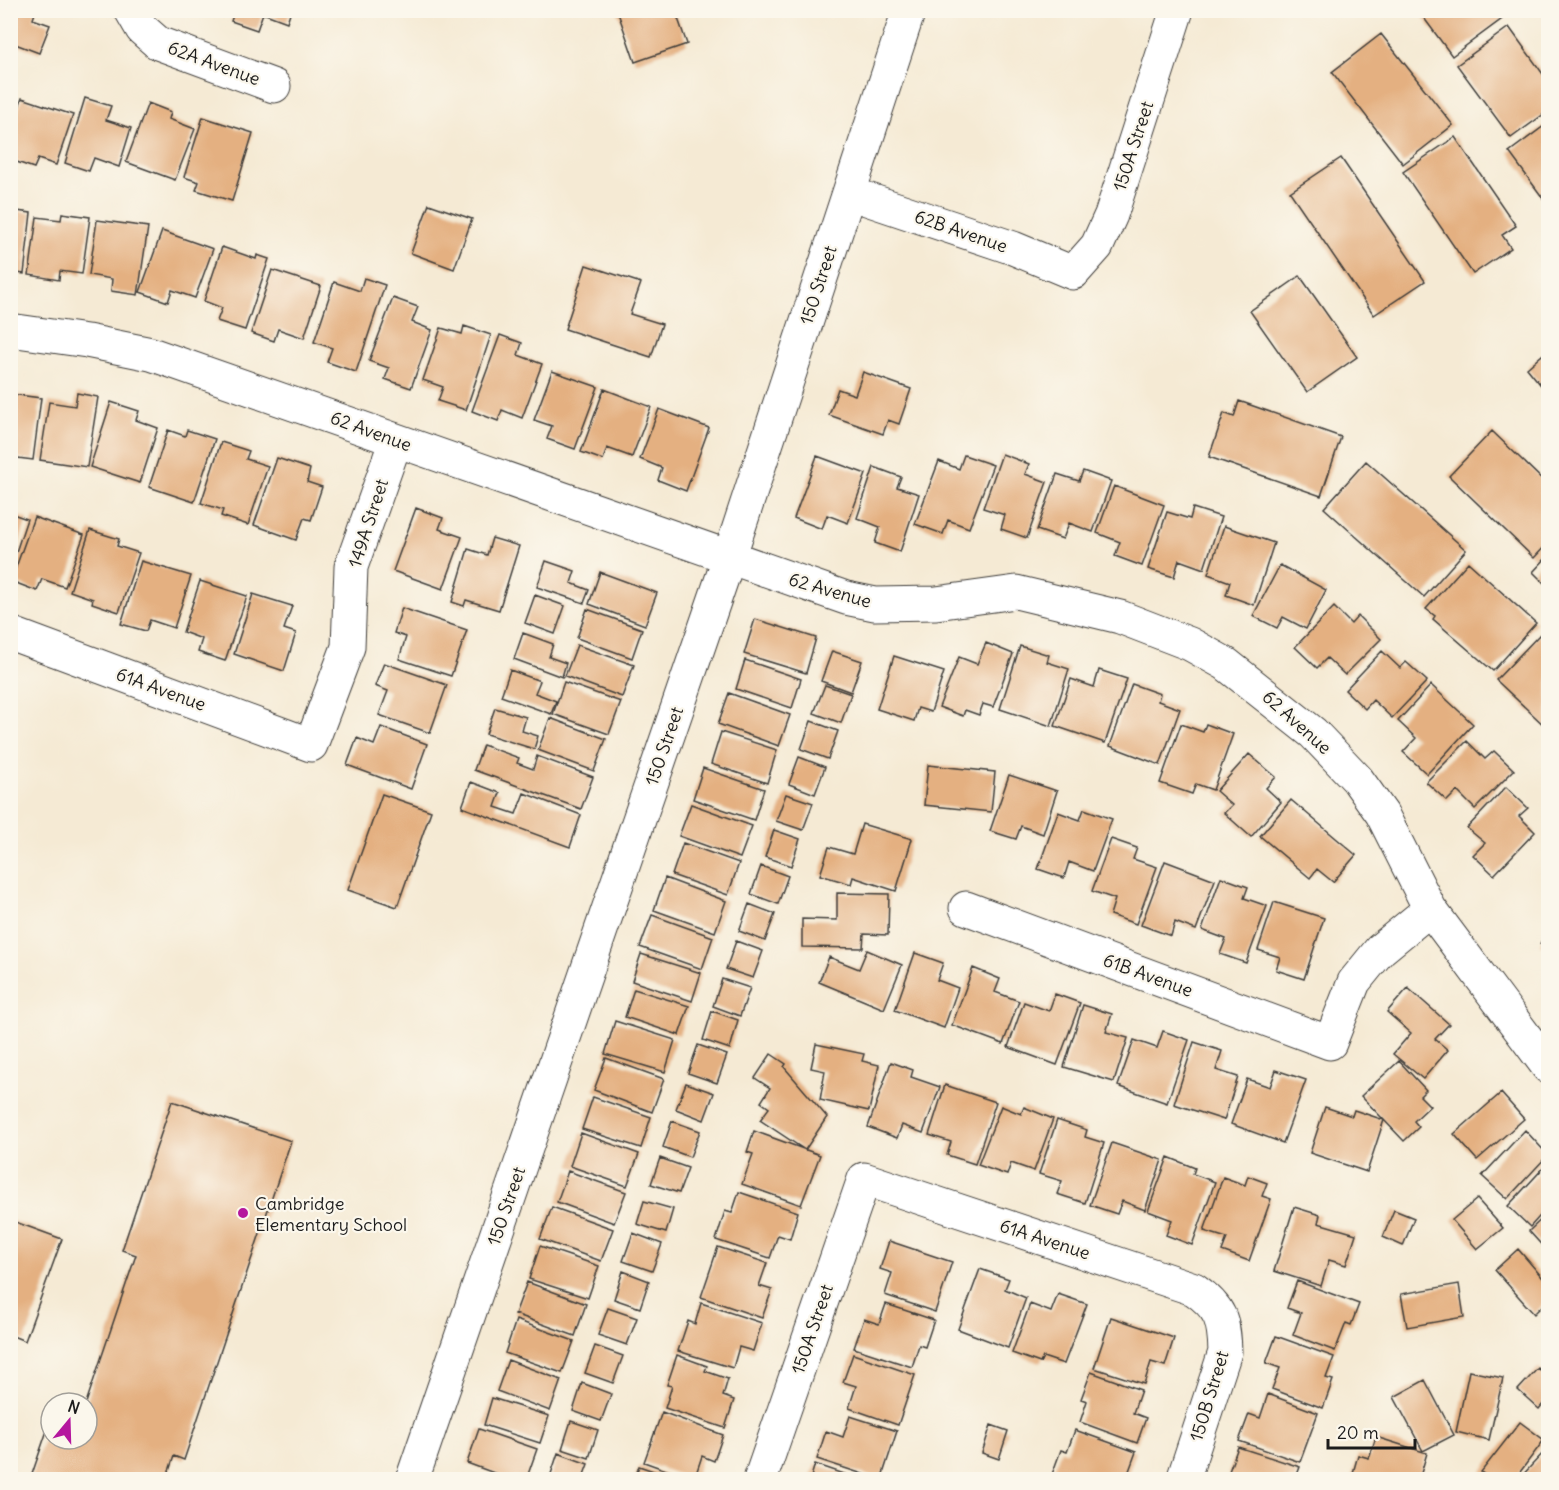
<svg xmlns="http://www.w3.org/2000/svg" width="1559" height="1490" font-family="Delius,sans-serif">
<rect width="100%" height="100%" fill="#fbf7ec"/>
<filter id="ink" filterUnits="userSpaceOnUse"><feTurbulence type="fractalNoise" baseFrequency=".0167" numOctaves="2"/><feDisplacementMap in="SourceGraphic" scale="12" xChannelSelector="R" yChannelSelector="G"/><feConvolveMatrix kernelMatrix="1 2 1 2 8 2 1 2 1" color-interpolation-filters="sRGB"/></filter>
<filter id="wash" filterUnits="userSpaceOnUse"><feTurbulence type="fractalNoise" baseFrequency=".008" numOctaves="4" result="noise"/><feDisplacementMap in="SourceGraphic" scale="24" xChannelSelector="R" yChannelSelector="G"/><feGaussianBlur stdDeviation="1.35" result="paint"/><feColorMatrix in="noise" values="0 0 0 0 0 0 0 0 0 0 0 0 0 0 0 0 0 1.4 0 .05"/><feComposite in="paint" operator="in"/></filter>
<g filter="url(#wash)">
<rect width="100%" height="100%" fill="#f5ead4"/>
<g id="blocks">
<path fill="#e4b081" d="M10,10H36L33,19L50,25L39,53L10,42Z
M235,10H291L287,22L263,13L257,30L231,21Z
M617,10H675L687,44L635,62Z
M1418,10H1495L1502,19L1452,56Z
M1509,27L1548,81V111L1511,138L1457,65Z
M1381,34L1453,125L1403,164L1332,72Z
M22,98L73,115L56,165L38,159L34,168L11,160L13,154L10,153V124L13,125Z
M85,98L111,106L106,120L131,128L119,167L94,158L89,171L65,163Z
M148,103L171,112L169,119L195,129L175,180L126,162Z
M203,117L253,133L232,201L196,190L199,182L184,177Z
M1548,123V205L1509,152Z
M1455,137L1516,226L1502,235L1511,248L1473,274L1403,172Z
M1341,158L1425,281L1374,315L1290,192Z
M429,204L472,219L454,269L411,253Z
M10,210L31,213L24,274L10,272Z
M62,213L90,217L82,274L60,271L59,280L29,275L37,217L61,220Z
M97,220L148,227L138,295L111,291L112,279L89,275Z
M162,231L213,249L195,298L172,290L168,302L140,292Z
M222,247L256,259L257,255L269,259L245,330L217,321L222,308L204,301Z
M586,265L641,283L630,314L662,324L651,357L565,329Z
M272,270L321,286L304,338L278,329L274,341L251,333Z
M1300,276L1357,357L1307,392L1250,311Z
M364,278L385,285L356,372L327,362L332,348L314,342L334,282L360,291Z
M393,298L418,307L412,322L432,330L411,388L385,379L389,368L369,361Z
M464,326L491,335L466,410L438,401L443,387L423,380L441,328L462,334Z
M500,335L522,343L518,355L542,364L522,418L502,410L498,421L472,411Z
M1548,350V394L1527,368Z
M552,371L598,387L575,449L547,439L552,426L534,420Z
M863,372L911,389L899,424L888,420L883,434L829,415L838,389L855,395Z
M604,389L651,407L632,457L607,448L603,460L581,452Z
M77,393L98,397L87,467L40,460L49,402L75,406Z
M10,394L41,398L33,460L10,457Z
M1239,401L1341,437L1321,496L1209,457L1224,413L1234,417Z
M111,402L139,411L136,420L158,428L140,483L90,467Z
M659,409L709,428L686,491L658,480L662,468L640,459Z
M168,430L185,436L187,430L215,439L194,502L149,487Z
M1492,431L1548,485V543L1534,558L1449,476Z
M221,442L249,451L246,459L268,466L248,525L221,516L223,510L201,503Z
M1002,454L1029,464L1025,474L1047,482L1027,538L1001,529L1005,515L983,508Z
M964,455L993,465L969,528L948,520L943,534L915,524L939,461L959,469Z
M817,456L866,474L848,523L827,515L822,529L794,518Z
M277,458L310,469L307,482L322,487L311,520L304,518L296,540L254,525Z
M1366,461L1466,550L1424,597L1324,508Z
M874,467L901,477L897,487L919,494L900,552L875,543L880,527L857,518Z
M1083,471L1111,481L1093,532L1069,523L1063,539L1037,530L1057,474L1079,481Z
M1114,486L1164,505L1142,566L1115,556L1120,542L1097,533Z
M416,508L443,518L439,529L462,537L443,589L393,571Z
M1193,508L1221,517L1204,569L1179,560L1174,577L1148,569L1167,512L1190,519Z
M10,513L27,519L11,567H10Z
M34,517L84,535L65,587L42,579L37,591L11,581Z
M1224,526L1274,543L1254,605L1226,595L1230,582L1208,574Z
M90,530L119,539L117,546L139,553L119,612L92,603L93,599L70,591Z
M492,538L519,546L499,610L466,600L464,606L452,602L468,549L487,555Z
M1548,556V587L1533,572Z
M141,561L191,576L174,628L150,620L146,631L121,624Z
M546,561L575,571L571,583L589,590L584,603L537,587Z
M1468,562L1536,623L1493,671L1433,619L1435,616L1426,609Z
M1280,565L1326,590L1306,629L1283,617L1277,628L1253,616Z
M600,572L657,593L645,625L589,604Z
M200,581L247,596L225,661L198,652L202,639L183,632Z
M253,594L292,606L284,629L296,633L284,671L234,654Z
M535,595L565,606L555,634L525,623Z
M1334,607L1351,624L1358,616L1381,639L1345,675L1327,658L1317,668L1295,647Z
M402,608L467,630L451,676L399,659L406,637L394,633Z
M587,609L642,629L632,658L577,638Z
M755,619L816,638L806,673L744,654Z
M523,633L553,644L549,657L566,663L562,677L514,659Z
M1540,634L1548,642V729L1496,680Z
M986,643L1013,654L993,707L983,704L979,715L965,710L963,716L939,707L959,657L977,664Z
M577,645L634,665L622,697L565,676Z
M1020,646L1049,655L1047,662L1069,669L1051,726L1000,709Z
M832,651L862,661L851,692L821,681Z
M1382,651L1400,668L1406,662L1427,681L1392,718L1373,700L1365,709L1345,690Z
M894,656L944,672L931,712L918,708L914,721L877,709Z
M745,660L801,679L792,708L736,689Z
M384,663L447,685L430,733L379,715L388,691L375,686Z
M510,670L540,681L535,693L556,701L551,714L501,696Z
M1099,670L1127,679L1105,743L1055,726L1071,679L1094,687Z
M564,682L621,702L609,734L553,714Z
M1132,684L1160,694L1158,701L1180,709L1160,765L1110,746Z
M825,685L851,694L841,723L814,713Z
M1431,685L1473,724L1427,774L1403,752L1416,738L1398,721Z
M729,693L790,715L779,746L718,724Z
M495,708L526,717L522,731L538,736L534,749L486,734Z
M550,718L606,739L594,771L538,750Z
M811,721L838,731L828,759L801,749Z
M1181,724L1203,732L1206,724L1233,734L1213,790L1196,784L1192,794L1160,783Z
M381,727L427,744L411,789L347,765L357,738L374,745Z
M721,732L777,750L767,783L711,764Z
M1467,741L1485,759L1494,751L1514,770L1475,809L1457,791L1447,801L1426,782Z
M483,745L519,758L517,763L533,769L537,756L593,777L581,809L474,770Z
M1249,754L1276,777L1266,788L1281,802L1251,837L1224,813L1232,805L1216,791Z
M799,757L825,767L815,794L789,784Z
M928,765L995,772L991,812L924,805Z
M703,768L764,789L754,820L693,799Z
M1009,775L1057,791L1043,834L1021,826L1016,839L990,831Z
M471,782L500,793L495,807L516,814L524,793L581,815L570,847L462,807Z
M1506,787L1528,808L1519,816L1535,832L1494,875L1473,855L1485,843L1467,828Z
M382,794L431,811L397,907L348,890Z
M786,794L813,803L803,830L776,821Z
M1291,800L1356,855L1333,882L1317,869L1310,878L1260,836Z
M691,804L752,826L740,858L679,836Z
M1084,809L1112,819L1093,871L1069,862L1064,878L1038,869L1058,812L1080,820Z
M862,824L912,839L896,891L853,877L851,884L820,875L829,847L853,854Z
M774,830L800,839L791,866L765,857Z
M1111,839L1137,848L1133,859L1157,867L1136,924L1110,915L1115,899L1092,891Z
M683,843L739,863L728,895L672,875Z
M1165,861L1215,880L1196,930L1175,922L1171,936L1141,925Z
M761,866L788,876L778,904L751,894Z
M1221,877L1248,887L1244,898L1267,906L1246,963L1220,954L1226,939L1202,930Z
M665,878L726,901L715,932L654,910Z
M837,893L889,894L888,935L864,934L863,948L802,947V919L837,920Z
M1274,902L1324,918L1304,979L1276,970L1280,957L1258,950Z
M749,904L775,914L765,941L739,931Z
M652,915L713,937L702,969L640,947Z
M1548,928V949L1540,944Z
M736,941L763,951L753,978L726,969Z
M867,950L902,965L884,1009L819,982L829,957L859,969Z
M915,953L943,963L937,980L958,988L944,1028L895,1010Z
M641,954L701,973L692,1001L632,981Z
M973,968L1000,979L995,992L1019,1001L1003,1044L952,1025Z
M722,979L750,988L740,1016L713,1006Z
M1408,988L1449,1024L1435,1039L1448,1050L1423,1079L1393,1054L1411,1033L1387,1012Z
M634,989L689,1006L679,1035L625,1017Z
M1055,994L1080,1003L1057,1065L1008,1047L1024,1002L1049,1011Z
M1083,1005L1112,1014L1106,1032L1128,1038L1114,1082L1064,1067Z
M712,1011L738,1020L730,1049L703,1040Z
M615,1021L675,1040L665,1072L605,1054Z
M1163,1031L1189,1040L1167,1103L1118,1086L1134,1040L1157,1048Z
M1194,1042L1222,1051L1216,1070L1238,1077L1224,1120L1174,1104Z
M816,1044L864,1054L862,1061L879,1065L869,1111L820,1100L825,1071L811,1068Z
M698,1045L727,1055L717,1083L688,1073Z
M771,1054L786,1064L784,1067L827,1117L805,1150L760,1120L769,1108L761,1102L770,1088L755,1078Z
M606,1058L664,1079L652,1112L594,1090Z
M1399,1061L1426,1090L1420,1096L1430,1106L1414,1121L1419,1127L1404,1141L1361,1096Z
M891,1062L913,1070L911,1077L940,1087L923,1133L902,1125L897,1138L868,1127Z
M1276,1070L1306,1080L1283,1143L1231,1124L1247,1079L1270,1087Z
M686,1083L714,1093L704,1120L676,1109Z
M945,1085L996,1102L975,1164L947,1155L951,1142L929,1135Z
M1501,1093L1524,1119L1477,1160L1454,1134Z
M593,1097L651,1117L641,1148L582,1129Z
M172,1101L291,1141L184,1460L174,1456L166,1480H30L51,1419V1439H87L86,1403L136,1255L122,1250Z
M1001,1106L1021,1114L1024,1107L1053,1119L1034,1171L1011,1163L1007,1175L978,1165Z
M1325,1107L1352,1116L1354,1110L1384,1120L1367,1172L1310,1153Z
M1057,1120L1087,1130L1085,1137L1104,1143L1085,1203L1057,1194L1062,1181L1039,1174Z
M672,1121L700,1131L690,1157L663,1147Z
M1525,1130L1548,1155L1507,1199L1482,1176Z
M754,1131L820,1155L801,1205L742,1184L753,1154L747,1152Z
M581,1133L639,1154L627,1186L570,1166Z
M1112,1143L1162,1160L1145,1210L1122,1201L1117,1214L1090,1205Z
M1168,1157L1195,1168L1193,1174L1215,1182L1192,1245L1166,1235L1172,1220L1148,1211Z
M660,1158L688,1168L679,1193L651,1184Z
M1548,1163V1207L1530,1227L1508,1206Z
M568,1171L626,1192L614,1223L557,1202Z
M1248,1176L1267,1183L1262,1196L1271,1199L1249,1261L1222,1251L1227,1238L1204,1231L1223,1177L1245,1185Z
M739,1192L798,1212L790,1239L778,1235L770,1258L716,1240L725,1211L732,1213Z
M1477,1199L1503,1228L1477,1249L1452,1220Z
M644,1201L673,1209L666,1233L637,1224Z
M552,1207L613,1229L601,1261L540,1239Z
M1294,1207L1320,1215L1318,1223L1356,1234L1346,1265L1329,1260L1321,1286L1274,1271Z
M1394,1210L1414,1218L1403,1246L1383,1237Z
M1548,1213V1252L1529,1231Z
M10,1220L62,1239L25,1341L10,1335Z
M633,1233L662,1244L652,1271L623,1261Z
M889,1241L952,1262L935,1312L885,1295L892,1273L880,1269Z
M540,1246L599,1266L588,1298L529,1279Z
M718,1247L767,1263L759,1286L772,1290L762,1318L701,1297Z
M1518,1249L1548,1284V1300L1534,1314L1495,1270Z
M980,1269L1009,1279L1005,1289L1026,1298L1008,1348L958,1329Z
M623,1271L649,1281L640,1308L614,1299Z
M1297,1281L1359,1304L1351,1325L1346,1323L1335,1351L1293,1335L1301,1313L1287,1308Z
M527,1282L586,1304L575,1336L515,1314Z
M1459,1284L1464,1317L1407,1327L1401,1294Z
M1058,1294L1087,1304L1064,1364L1043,1357L1040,1363L1012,1353L1030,1304L1051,1312Z
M701,1303L762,1323L753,1351L739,1347L733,1368L678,1351L688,1321L695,1324Z
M886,1304L934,1320L925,1347L919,1345L912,1367L854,1348L864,1319L879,1324Z
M608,1308L637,1318L627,1345L598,1335Z
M1111,1317L1174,1338L1165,1366L1151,1362L1144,1384L1094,1368Z
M516,1320L574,1341L562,1373L505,1353Z
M1276,1336L1334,1357L1326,1378L1333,1380L1323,1408L1272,1389L1280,1368L1266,1363Z
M595,1346L623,1356L613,1383L585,1373Z
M853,1354L915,1375L898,1425L849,1408L856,1386L843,1382Z
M677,1355L707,1366L705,1371L728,1379L723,1396L734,1400L725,1428L665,1408L672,1386L667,1385Z
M508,1360L561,1380L550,1411L497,1391Z
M1538,1368L1548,1377V1398L1539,1409L1518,1390Z
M1469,1371L1503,1378L1489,1440L1456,1432Z
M1091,1372L1141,1390L1133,1413L1146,1418L1137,1443L1080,1422L1087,1401L1081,1399Z
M1425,1380L1454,1435L1423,1451L1394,1397Z
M582,1383L611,1394L601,1421L573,1411Z
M1268,1394L1318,1413L1300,1462L1239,1441L1249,1414L1260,1418Z
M492,1398L549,1416L540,1443L484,1425Z
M662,1412L723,1435L714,1461L702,1456L694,1480L644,1462Z
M850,1416L897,1431L881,1480L817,1459L826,1431L843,1437Z
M571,1421L598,1430L589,1458L562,1449Z
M1520,1422L1544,1440L1514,1480H1492L1481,1472Z
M991,1425L1008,1431L999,1459L982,1453Z
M479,1429L537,1449L526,1480H513L467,1463Z
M1075,1430L1136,1452L1126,1479L1113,1474L1111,1480L1051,1477L1061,1450L1067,1452Z
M1376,1437L1427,1453L1419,1480H1351L1358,1455L1369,1458Z
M1238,1447L1300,1467L1295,1480H1239L1228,1474Z
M1544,1452L1548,1456V1480H1518Z
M558,1453L588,1464L582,1480H549Z
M815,1464L859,1479V1480H810Z
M639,1466L677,1479V1480H634Z"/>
</g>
</g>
<g filter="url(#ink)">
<use href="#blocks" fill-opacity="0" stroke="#3d3b38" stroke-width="1.5"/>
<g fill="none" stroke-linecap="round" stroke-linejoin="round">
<defs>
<path id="street" d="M131,10L142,29L158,43L274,86
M849,193L1013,248L1073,273L1097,246L1111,215L1177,10
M10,330L87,341L151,354L846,598L875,604L936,603L1016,592L1120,617L1190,644L1226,664L1313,733L1357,779L1382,814L1430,909L1548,1067
M10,633L311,745L348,647L351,567L396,440
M966,908L1330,1043L1354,982L1380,950L1430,909
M412,1480L729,558L909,10
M760,1480L864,1179L1194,1289C1221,1308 1224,1320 1225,1352L1183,1480"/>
</defs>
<use href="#street" stroke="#3d3b38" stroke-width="35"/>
<use href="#street" stroke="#fff" stroke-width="33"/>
</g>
</g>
<circle fill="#b5179e" stroke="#fbf7ec" stroke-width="2" cx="243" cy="1213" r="6"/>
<g text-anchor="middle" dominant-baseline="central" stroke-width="4.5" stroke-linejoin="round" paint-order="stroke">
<g font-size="18" fill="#1c1c1c" stroke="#fbf7ec">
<text transform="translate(214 63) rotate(20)">62A Avenue</text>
<text transform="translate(1133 146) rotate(-72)">150A Street</text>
<text transform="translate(961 231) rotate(19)">62B Avenue</text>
<text transform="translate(818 285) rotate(-72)">150 Street</text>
<text transform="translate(371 431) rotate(20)">62 Avenue</text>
<text transform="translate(368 523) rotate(-72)">149A Street</text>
<text transform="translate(830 590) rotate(16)">62 Avenue</text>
<text transform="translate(161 689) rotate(20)">61A Avenue</text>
<text transform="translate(1297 722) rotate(42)">62 Avenue</text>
<text transform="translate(664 746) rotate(-71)">150 Street</text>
<text transform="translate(1148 975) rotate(20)">61B Avenue</text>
<text transform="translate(506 1206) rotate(-71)">150 Street</text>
<text transform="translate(1045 1239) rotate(18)">61A Avenue</text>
<text transform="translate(812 1329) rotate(-71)">150A Street</text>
<text transform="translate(1209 1396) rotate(-73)">150B Street</text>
</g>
<g font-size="18" fill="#1c1c1c" stroke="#fbf7ec" text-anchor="start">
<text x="255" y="1203">Cambridge<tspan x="255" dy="21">Elementary School</tspan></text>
</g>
</g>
<rect width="1559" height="1490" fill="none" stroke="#fbf7ec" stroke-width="36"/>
<g transform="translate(69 1421) rotate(19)"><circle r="28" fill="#fbf7ec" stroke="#a29f99" stroke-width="1.5"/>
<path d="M0-4.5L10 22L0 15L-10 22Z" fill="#b5179e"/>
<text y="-9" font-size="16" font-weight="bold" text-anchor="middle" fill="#1c1c1c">N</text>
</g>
<path d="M1328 1439v9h87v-9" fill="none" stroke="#1c1c1c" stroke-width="3"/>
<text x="1337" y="1439" font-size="18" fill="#1c1c1c" stroke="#fbf7ec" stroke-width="4.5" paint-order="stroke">20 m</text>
</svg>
